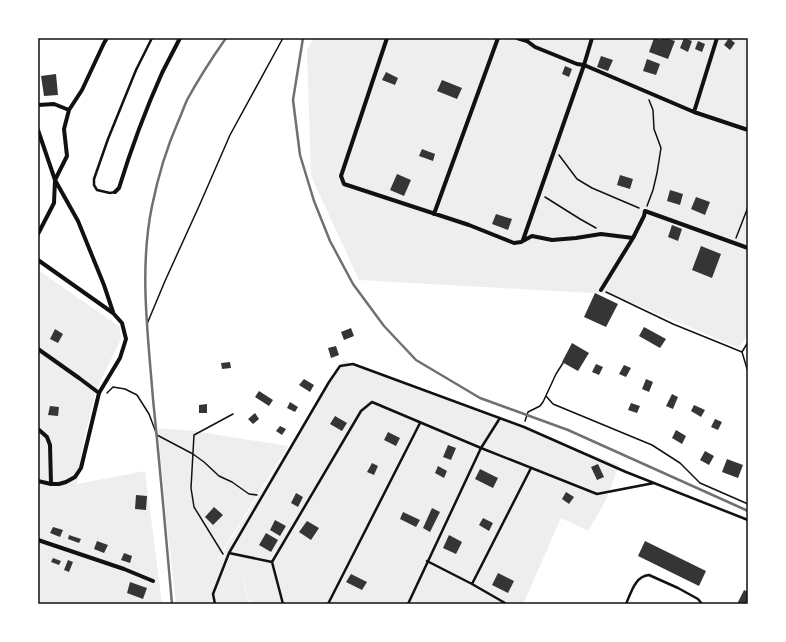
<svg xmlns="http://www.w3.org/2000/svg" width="786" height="642" font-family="'Nunito Sans',sans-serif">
<rect width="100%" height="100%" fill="#fff"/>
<path fill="#eee" d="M313,38H748V334L739,348L611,294L359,280L311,176L307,51Z
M38,270L120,327L121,339L97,388L84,440L77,484L145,471L162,604H38Z
M344,360L619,465L606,500L588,531L561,518L523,604H250L240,568L219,558Z
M158,428L194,431L288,446L218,558L240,568L249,604H176L167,527Z"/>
<path fill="#353535" d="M654,38L661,40V38H666L675,41L668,59L649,52Z
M684,38L692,41L688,52L680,48Z
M729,38L735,43L730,50L724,45Z
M698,41L705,44L702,52L695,49Z
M601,56L613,60L608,71L597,67Z
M647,59L660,64L656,75L643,71Z
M565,66L572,69L569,77L562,74Z
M386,72L398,78L395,85L382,80Z
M56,74L58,95L44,96L41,76Z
M442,80L462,88L457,99L437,91Z
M422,149L435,154L433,161L419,156Z
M397,174L411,180L404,196L390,190Z
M620,175L633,179L630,189L617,185Z
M670,190L683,194L680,205L667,201Z
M696,197L710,202L705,215L691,209Z
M496,214L512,219L508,230L492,224Z
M672,225L682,229L678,241L668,237Z
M701,246L721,254L712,278L692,270Z
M595,293L618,304L606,327L584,317Z
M644,327L666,339L660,348L639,336Z
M351,328L354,336L344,340L341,332Z
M55,329L63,334L58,343L50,339Z
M572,343L589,353L578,371L562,362Z
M336,346L339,355L331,358L328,348Z
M230,362L231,368L222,369L221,363Z
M596,364L603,367L599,375L592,372Z
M624,365L631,368L626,377L619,374Z
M304,379L314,385L310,392L299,385Z
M646,379L653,382L649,392L642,389Z
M259,391L273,400L269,406L255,397Z
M672,394L678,397L673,409L666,406Z
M290,402L298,407L295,412L287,408Z
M631,403L640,406L637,413L628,410Z
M207,404V413H199V405Z
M694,405L705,410L701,417L691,411Z
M50,406L59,407L58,416L48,415Z
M255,413L259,419L253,424L248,419Z
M335,416L347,423L342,431L330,424Z
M715,419L722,422L718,430L711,427Z
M280,426L286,429L282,435L276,431Z
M676,430L686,436L682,444L672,438Z
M388,432L400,438L396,446L384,440Z
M448,445L456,448L451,460L443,457Z
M705,451L714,456L709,465L700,460Z
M727,459L743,465L738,478L722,472Z
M372,463L378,466L374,475L367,472Z
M598,464L604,477L597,480L591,467Z
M438,466L447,471L444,478L435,473Z
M480,469L498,478L493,488L475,479Z
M566,492L574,497L569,504L562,499Z
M296,493L303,497L298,507L291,503Z
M136,495L147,496L146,510L135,509Z
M214,507L223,515L213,525L205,517Z
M432,508L440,512L430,532L423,528Z
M403,512L420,520L416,527L400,519Z
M483,518L493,523L489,531L479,525Z
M275,520L286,526L280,536L270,530Z
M307,521L319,528L311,540L299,532Z
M53,527L63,530L60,537L50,533Z
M266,533L278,540L271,552L259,545Z
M69,535L81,539L79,543L68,539Z
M449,535L462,542L456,554L443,548Z
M97,541L108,545L104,553L94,549Z
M645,541L706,571L699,586L638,556Z
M124,553L132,556L130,563L121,560Z
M53,558L61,561L59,565L51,562Z
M68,560L73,562L69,572L64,570Z
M498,573L514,581L508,593L492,585Z
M351,574L367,582L362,590L346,582Z
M130,582L147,588L143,599L127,593Z
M744,590L748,592V604H737Z"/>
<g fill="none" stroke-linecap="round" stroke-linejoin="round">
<path stroke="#111" stroke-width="1.5" d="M559,155L577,179L592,188L639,208
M545,197L580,219L596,228
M647,206L653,190L657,173L661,148L654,129L653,110L649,100
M736,238L748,207
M606,292L673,324L742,352
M147,324L165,281L200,204L230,135L283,38
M748,342L742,352L748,372
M107,393L113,387L125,389L137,395L149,414L157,435L193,454L204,462L219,476L232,482L249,494L257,495
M546,396L553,404L652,445L680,463L700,483L748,504
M525,421L528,412L540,406L543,402L556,374L563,363
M223,554L194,507L191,488L194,435L233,414"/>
<path stroke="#111" stroke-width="2.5" d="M115,192L110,193L97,190L94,185V179L108,139L136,70L152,38
M500,418L481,448L597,494L654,483
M229,553L272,562L283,604
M427,561L472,584L505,603
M272,562L361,411L372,402L481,448L408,604
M472,584L531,468
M215,604L213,594L229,553L329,382L340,366L353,364L524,427L626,472L748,520
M328,604L420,423
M626,604C631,593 635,576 649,575L678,588L698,599L702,604"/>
<path stroke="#111" stroke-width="4" d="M387,38L341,176L344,184L469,225L514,243L521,242L532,236L552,240L576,238L601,234L633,238
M517,38L527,41
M527,38V41L535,47L577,64L584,65L694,112L748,130
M38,105L54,104L69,110
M694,112L717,38
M38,130L55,180L78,221L104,285L113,312
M115,192L119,188C131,149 145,111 162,73C168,61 174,50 180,38
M434,214L498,38
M38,234L54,203L55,180L67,156L64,129L69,110L82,90L104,43L107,38
M523,240L584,65L592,38
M38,260L113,313L122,323L126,339L120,358L99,393L81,468L75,477L66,482L59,484H51L38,481
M601,290L633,238L644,216L645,211L748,248
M38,349L79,378L99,393
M38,429L47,437L50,445L51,484
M38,540L124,569L153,581"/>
<path stroke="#707070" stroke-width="2.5" d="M303,38L293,100L300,155L314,201L330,241L353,284L384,326L416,360L480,398L568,430L748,511
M172,604C166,536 160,467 153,399C148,335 139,269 152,206C158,177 166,149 178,122C181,115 184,107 187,100C199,78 212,58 226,38"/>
</g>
<rect width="786" height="642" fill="none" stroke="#ffffff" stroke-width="78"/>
<rect x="39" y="39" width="708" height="564" fill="none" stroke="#111" stroke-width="1.5"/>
</svg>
